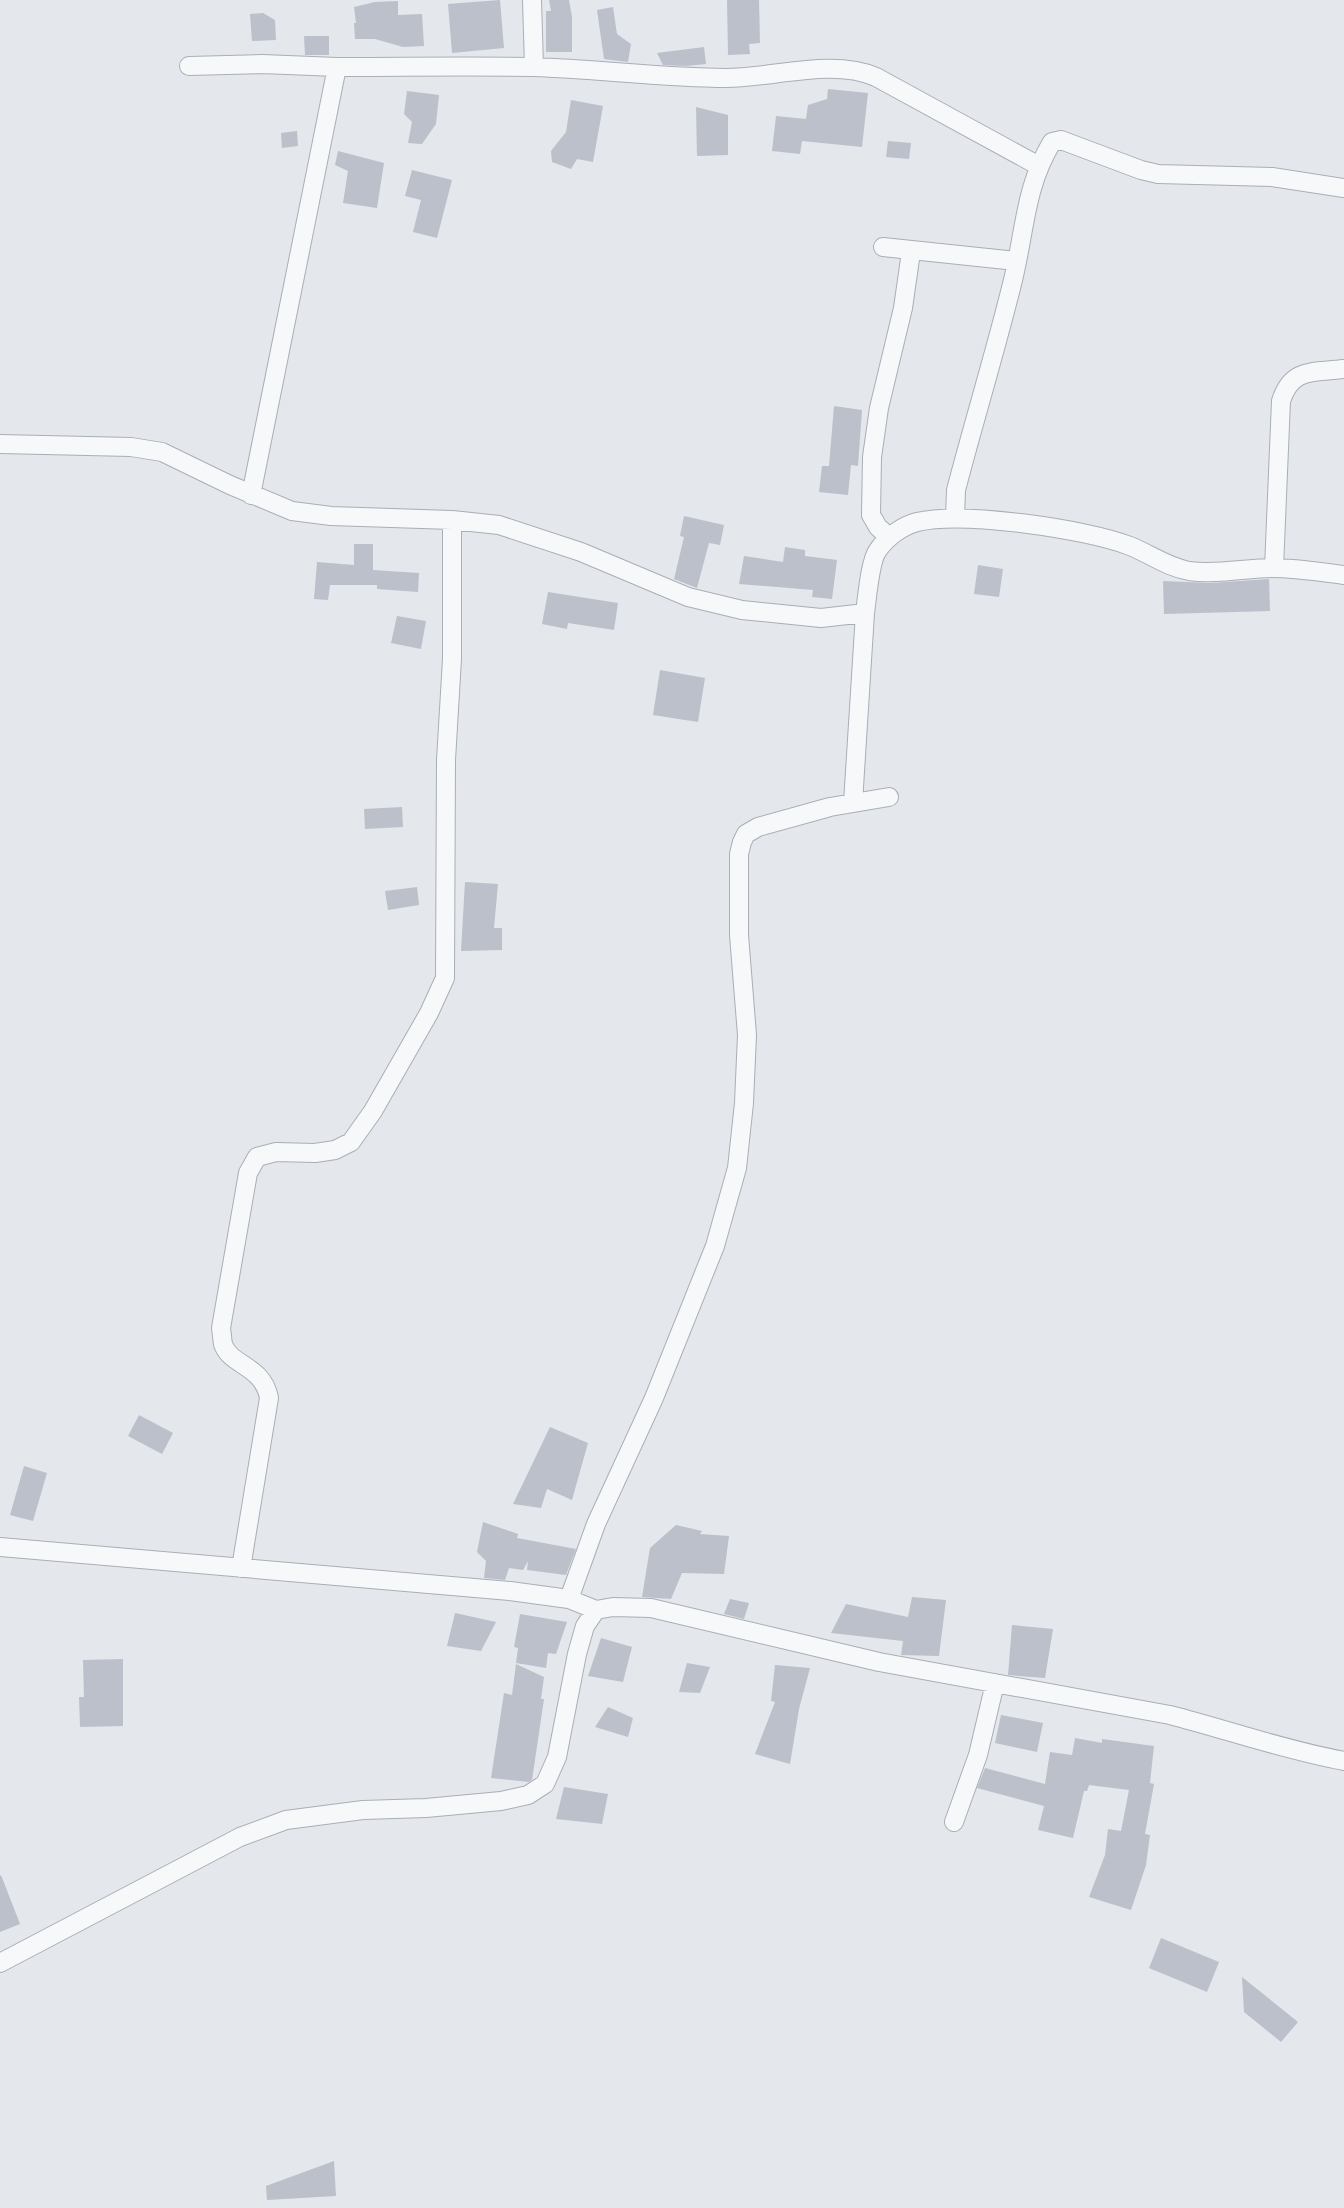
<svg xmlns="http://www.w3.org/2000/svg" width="1344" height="2208" font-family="Poppins,sans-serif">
<rect width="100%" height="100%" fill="#e4e7ec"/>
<path fill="#bbc0ca" d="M500,0L504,48L452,53L448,4Z
M549,0H569L572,17V52H546V11H551Z
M727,0H759L760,43L749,44L750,54L728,55Z
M398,1V15L422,14L424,46L403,47L375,39H355L354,23H356L354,7L375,2Z
M613,7L617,34L631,44L628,62L604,59L597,10Z
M263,13L275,20L276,40L252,41L250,14Z
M304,36H329V55H305Z
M704,47L706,64L686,66L663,65L657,53Z
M828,89L868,93L862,147L802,141L800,154L772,151L776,116L806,119L808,105L827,99Z
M407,91L439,95L436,124L422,144L408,143L412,122L404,114Z
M571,100L603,106L593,162L577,159L571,169L552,162L551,151L566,132Z
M696,107L728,115V155L697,156Z
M297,131L298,146L282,148L281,133Z
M888,141L911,143L909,159L886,157Z
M338,151L384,163L377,208L343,203L348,171L335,165Z
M412,170L452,180L437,238L413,232L421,200L405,196Z
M834,406L862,410L858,466L851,465L848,495L819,492L822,466H829Z
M684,516L724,525L720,545L709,543L697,588L674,579L684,537L680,536Z
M354,544H373V570L419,573L418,592L377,589V585H330L328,600L314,599L317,562L354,565Z
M785,547L805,550V556L837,560L832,599L812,597L813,590L739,584L744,556L783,562Z
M978,565L1003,569L999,597L974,594Z
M1269,579L1270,611L1164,614L1163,581L1210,583Z
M548,592L618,603L614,630L568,623L567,629L542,624Z
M397,616L426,621L421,649L391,643Z
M660,670L705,678L698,722L653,715Z
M402,807L403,827L365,829L364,809Z
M465,882L498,884L494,928H502V950L461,951Z
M417,887L419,905L388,910L385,891Z
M139,1415L173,1433L162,1454L128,1436Z
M550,1427L588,1443L572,1500L547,1489L541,1508L513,1504Z
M24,1466L47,1473L33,1521L10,1515Z
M483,1522L518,1534L517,1538L576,1549L566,1575L527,1570L528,1561L523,1570L509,1568L505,1580L484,1578L486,1561L477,1552Z
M676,1525L702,1531L700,1534L729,1536L724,1574L682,1573L671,1599L642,1597L650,1548Z
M912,1597L946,1600L939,1656L901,1655L903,1641L831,1633L846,1604L908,1617Z
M730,1599L749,1603L744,1619L724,1614Z
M455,1613L496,1622L481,1651L447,1646Z
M520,1614L567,1622L556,1654L548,1653L546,1668L516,1663L518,1648L514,1647Z
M1012,1625L1053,1629L1045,1678L1008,1675Z
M601,1638L632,1647L623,1682L588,1676Z
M123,1659V1726L80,1727L79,1697H84L83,1660Z
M687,1663L710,1667L700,1693L679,1692Z
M516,1664L544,1677L541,1699H544L532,1780L529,1782L491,1778L504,1693L512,1695Z
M775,1665L810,1668L799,1709L790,1764L755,1754L775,1702L771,1701Z
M608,1707L633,1718L628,1737L595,1727Z
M1001,1715L1043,1723L1037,1752L995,1743Z
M1075,1738L1102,1743V1739L1154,1746L1150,1783L1154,1784L1145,1834L1150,1835L1146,1865L1131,1910L1089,1897L1105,1855L1108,1829L1121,1831L1129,1790L1089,1785L1087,1791H1084L1073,1838L1038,1830L1044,1806L977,1788L985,1768L1045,1784L1050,1752L1072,1755Z
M564,1787L608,1794L602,1824L556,1819Z
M1,1875L20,1924L0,1932V1876Z
M1161,1938L1219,1962L1207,1992L1149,1968Z
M1242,1977L1298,2022L1281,2042L1244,2012Z
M334,2161L336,2196L267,2200L266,2186Z"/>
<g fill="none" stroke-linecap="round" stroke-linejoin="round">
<defs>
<path id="street" d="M532,0L534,67
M189,66L262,64L337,67
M883,247L1016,261
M0,444L131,447L162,452L230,485L292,511L331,516L452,520L499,525L581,552L688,597L742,610L821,618L865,613C867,599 870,560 878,550C887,537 902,526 917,522C963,511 1086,529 1130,546C1150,554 1167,567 1189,571C1216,575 1246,568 1272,568C1296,568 1320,572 1344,575
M251,495L337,67C402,67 468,66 534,67C598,69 662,78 726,78C773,78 832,58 876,77L1039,166
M955,518L956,490C974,421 995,353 1012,284C1025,234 1024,188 1052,142L1061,140L1141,170L1158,174L1272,177L1344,188
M889,537L878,527L871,515L872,457L879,408L903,308L911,252
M1274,568L1281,401C1292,367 1313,373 1344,369
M853,803L865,613
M0,1547L510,1591L569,1599
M241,1568L269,1398C263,1365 230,1366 223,1344C222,1339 222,1333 221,1328L248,1173L257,1157L276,1152L315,1153L335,1150L351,1142L373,1111L429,1013L445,978L446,760L452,659V520
M596,1610L569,1599L596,1524L654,1398L715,1246L737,1168L744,1103L747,1035L739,935V854L742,842L746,834L758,827L830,807L889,797
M954,1822L978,1755L995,1683
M0,1963L240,1837L286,1820L363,1810L426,1808L501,1801L528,1795L545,1784L557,1757L577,1654L585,1626L596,1610L613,1607L651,1608L879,1662L1170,1715C1228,1730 1284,1750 1344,1761"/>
</defs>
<use href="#street" stroke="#a9aeb7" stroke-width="20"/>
<use href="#street" stroke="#f7f8fa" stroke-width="18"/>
</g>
</svg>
